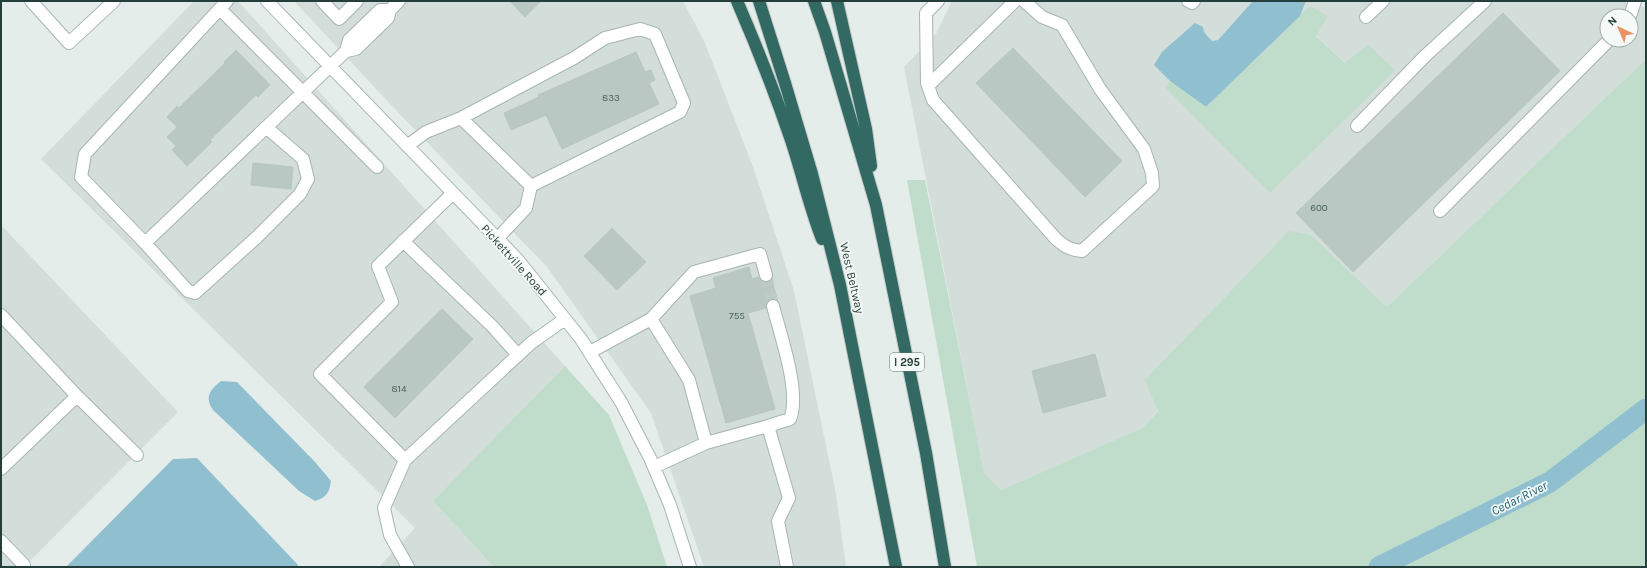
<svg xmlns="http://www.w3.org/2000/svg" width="1647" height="568" font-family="Karla,sans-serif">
<rect width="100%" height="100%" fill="#e4edea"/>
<path fill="#d3ddd9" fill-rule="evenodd" d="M194,1H238L565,366L433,501L494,567H379L415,528L41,159Z
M294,1H683L705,43L753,167L794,291L836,494L846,567H704L651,413L547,267L393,107Z
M952,1H1253L1218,40L1213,41L1204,32L1155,65L1170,81L1167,88L1270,193L1345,63L1316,35L1327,16L1310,6L1300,16L1306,1H1628L1646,8V59L1387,307L1311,235L1142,428L1001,490L984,474L904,67L936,34ZM1607,16H1631V40H1607Z
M1,225L178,412L24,567H1Z"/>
<path fill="#bfddca" d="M1310,6L1328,16L1316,36L1345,63L1368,45L1395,70L1270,193L1166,88L1170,81L1206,107Z
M1646,59V567H977L907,180H925L984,473L1001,490L1142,428L1158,411L1145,380L1289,231L1311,235L1387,307Z
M565,366L609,415L647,505L667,567H494L433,501Z"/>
<path fill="#90bfcf" d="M1253,1H1306L1300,16L1206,107L1170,81L1154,65L1162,52L1195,23L1203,27L1204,32L1212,41L1218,40Z
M221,381L237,382L315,462L331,481C329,493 327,497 315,501L299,491L213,410C204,397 210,390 221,381Z
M197,458L298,565V567H66L173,459Z"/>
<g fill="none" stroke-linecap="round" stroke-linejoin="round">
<path stroke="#90bfcf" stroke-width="21" d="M1379,567L1550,482L1646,409"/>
</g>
<path fill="#bac8c3" stroke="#b7c6c1" d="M510,1H541L525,17Z
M1503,13L1560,71L1353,272L1296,213Z
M1013,48L1122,161L1085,197L976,83Z
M236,50L270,85L258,97L256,95L210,140L212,142L187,166L172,150L176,146L167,137L177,127L167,117L177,106L179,108L225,63L224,62Z
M636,52L645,72L651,70L655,80L649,83L659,104L562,149L546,115L511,130L504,113L539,97L538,95Z
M253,163L293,167L291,189L251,185Z
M612,228L646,262L617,290L584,256Z
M749,267L752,279L759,277L765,282L772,280L777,300L771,299L766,304V308L748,313L775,409L726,423L690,296L716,288L713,278Z
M442,309L473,339L395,418L364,387Z
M1095,354L1106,396L1043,413L1032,371Z"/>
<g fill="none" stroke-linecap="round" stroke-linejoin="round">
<path stroke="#becac7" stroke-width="12" stroke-dasharray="12 6" stroke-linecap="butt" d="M766,275L773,306"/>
<defs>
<path id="minor" d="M31,1L69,43L114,1
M227,1L85,154L81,177L145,243L346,51
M267,1L518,260L581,339L621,402L650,458L670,505L690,567
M322,1L339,19L357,1
M938,1L926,13L927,83L933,100L1056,239C1064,246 1070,250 1082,251L1153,186L1152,173L1144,149L1100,89L1062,25L1042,17L1024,1
M1188,1L1192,3L1194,1
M220,9L377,167
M390,10H380L349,40L346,51L356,49L388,18L390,10L399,1
M1630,16L1635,1
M1366,17L1383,1
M928,86L1015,1
M461,118L531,186
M1357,126L1424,57L1485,1
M407,146L426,132L461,118L574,58L605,38L640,29L655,34L684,103L680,112L531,186L526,208L497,239
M453,193L378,266L392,302L320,374L405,460L531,343L565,319
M1440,211L1609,40
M403,241L492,326L518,355
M145,243L188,291L195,293L257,237L300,194L308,179L303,159L266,127
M1,315L77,396L1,469
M651,319L694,272L760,254L766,275
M590,352L651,319L689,380L706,443L654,467
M77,396L137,455
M768,426L790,419C801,392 780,334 773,306
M706,443L768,426L789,498L778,521L787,567
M405,460L384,508L390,535L408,567
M1,541L24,565"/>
<path id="highway" d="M737,1C757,47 775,93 791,140C802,173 809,206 822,239
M759,1L785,83L812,174L840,285L896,567
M814,1L825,32L876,205L926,453L945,567
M837,1L866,129L871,166"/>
</defs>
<use href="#minor" stroke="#a7b5b2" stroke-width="14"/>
<use href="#highway" stroke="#c2c9c8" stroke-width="14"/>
<use href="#minor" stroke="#fff" stroke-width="12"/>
<use href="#highway" stroke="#326963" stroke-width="12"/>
</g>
<g text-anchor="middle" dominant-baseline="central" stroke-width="3.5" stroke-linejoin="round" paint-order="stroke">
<g font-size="10" fill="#4a605c">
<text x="611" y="98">833</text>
<text x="1319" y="208">600</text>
<text x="737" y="316">755</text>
<text x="399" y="389">814</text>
</g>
<rect fill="#f5faf8" stroke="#637673" stroke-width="1" x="890" y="353" width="34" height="18" rx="3"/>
<g font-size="11" font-weight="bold" fill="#243e3a">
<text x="907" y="362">I 295</text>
</g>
<g font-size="12" fill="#243e3a" stroke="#f5faf8">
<text transform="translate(514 260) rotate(48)">Pickettville Road</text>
<text transform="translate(852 278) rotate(77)">West Beltway</text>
</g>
<g font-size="13" font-style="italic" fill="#216177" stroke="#f5faf8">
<text transform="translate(1519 498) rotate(-27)">Cedar River</text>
</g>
</g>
<rect width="1647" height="568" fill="none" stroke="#243e3a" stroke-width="4"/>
<g transform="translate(1619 28) rotate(316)"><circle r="19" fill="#f5faf8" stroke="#a1afac"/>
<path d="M0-3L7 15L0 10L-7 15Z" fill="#eb9264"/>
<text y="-6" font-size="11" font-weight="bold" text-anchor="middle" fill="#243e3a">N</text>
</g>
</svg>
